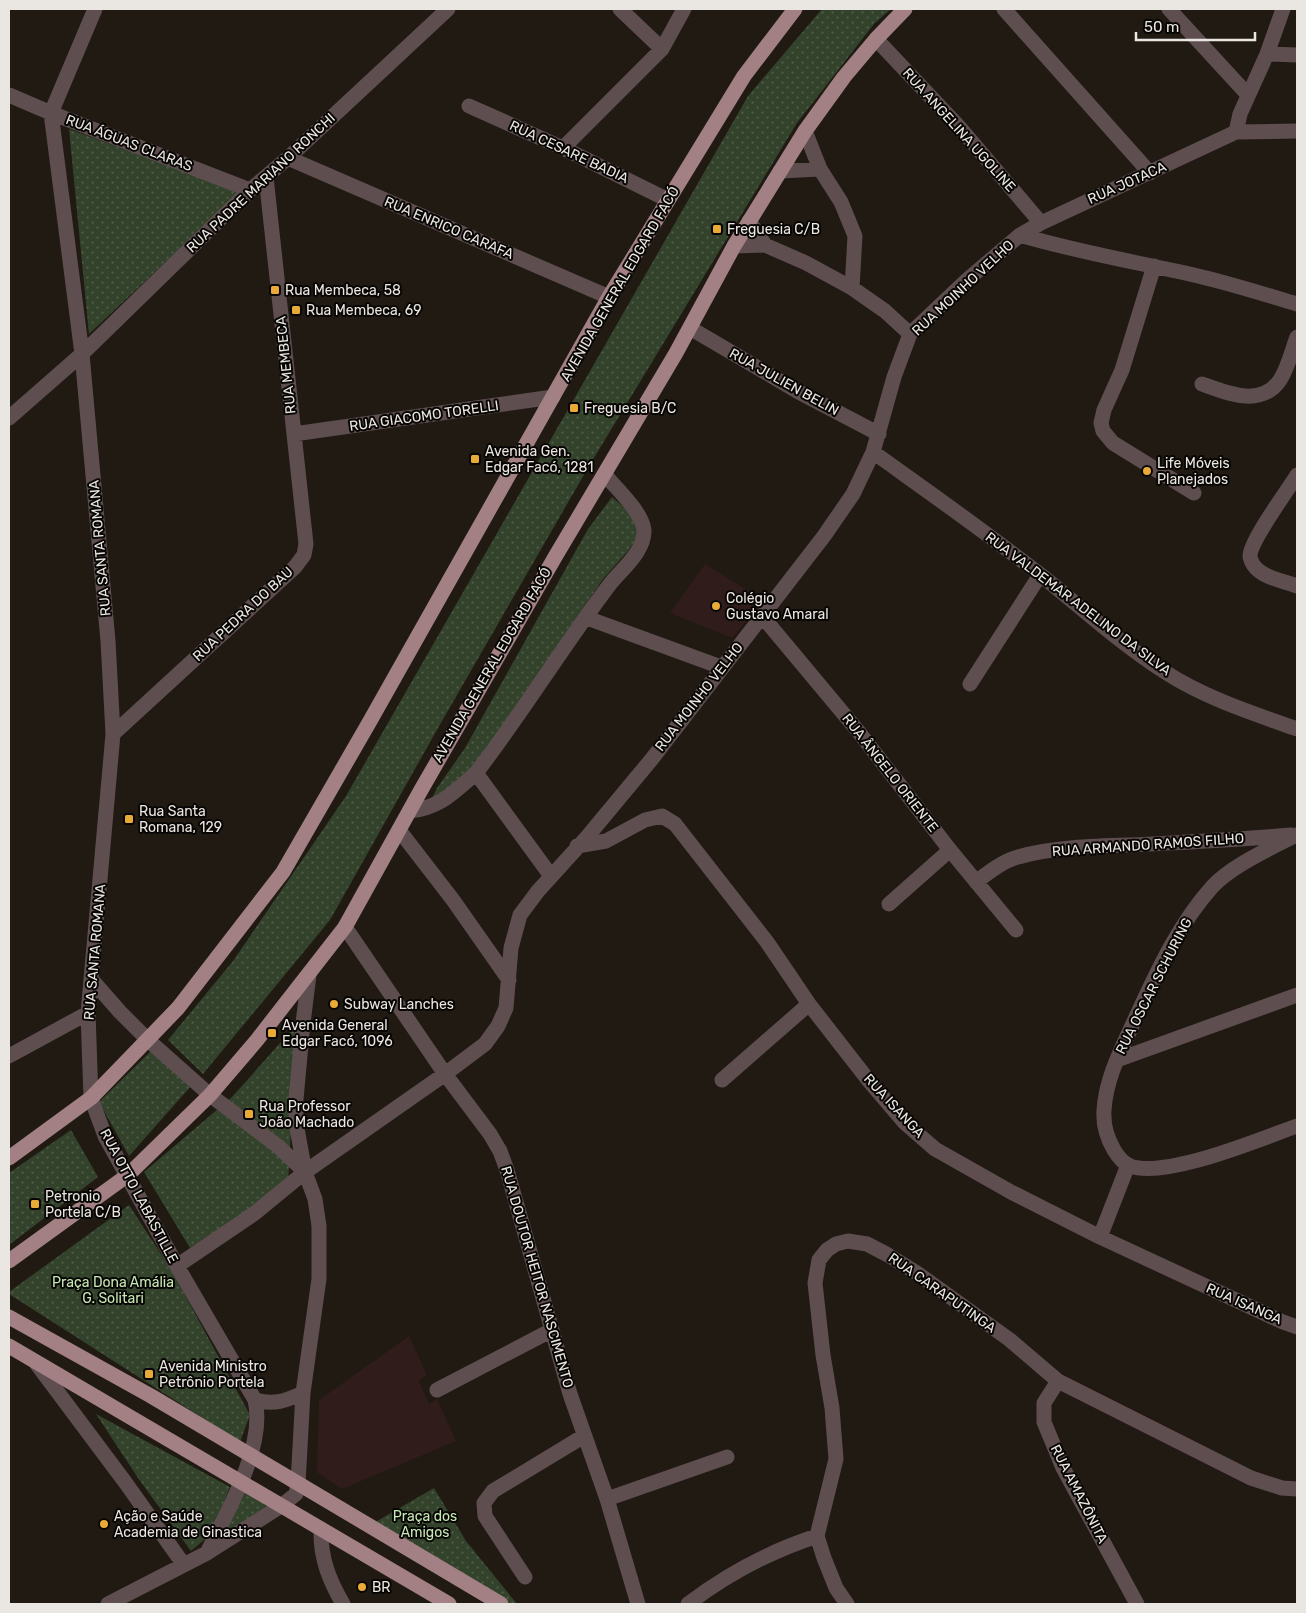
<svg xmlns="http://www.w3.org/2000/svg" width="1306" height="1613" font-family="Rubik,sans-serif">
<defs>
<pattern id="grass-dots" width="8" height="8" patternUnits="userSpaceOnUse" patternTransform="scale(1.25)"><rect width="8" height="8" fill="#33422b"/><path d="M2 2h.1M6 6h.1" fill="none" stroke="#515d49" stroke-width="1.8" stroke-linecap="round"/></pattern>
</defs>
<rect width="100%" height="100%" fill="#201a13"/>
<path fill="#301d1b" d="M705,564L763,600L732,638L670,613Z
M409,1336L427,1375L419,1381L429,1404L437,1399L456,1441L342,1489L317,1472L319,1400Z"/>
<path fill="url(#grass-dots)" d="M822,9H891L874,24L797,123L589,466L438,728L330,920L203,1074L168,1040L233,961L346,796L748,96Z
M69,129L240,192L89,334Z
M612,497L633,515L642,530L628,551L603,579L474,768L430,802L437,788L465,748L588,529Z
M299,1022L292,1111L288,1184L190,1248L144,1172L232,1097Z
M154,1048L192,1085L129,1156L99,1102Z
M71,1130L98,1177L9,1245V1173Z
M129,1205L172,1271L250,1415L240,1442L9,1294V1292Z
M96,1414L230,1487L212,1533L191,1551L138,1478Z
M434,1488L466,1541L517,1604H511L372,1524Z
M245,1489L270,1509L220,1539Z"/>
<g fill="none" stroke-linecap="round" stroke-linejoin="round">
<path stroke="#5f4e50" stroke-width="15" d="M95,9L51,113L82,354L108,641L113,734L88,1013L91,1098L105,1136L177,1266L255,1400C266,1446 227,1512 207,1553
M620,9L662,49
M1004,9L1150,173
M1169,9L1248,95
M876,39L961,129L1041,223
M1267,54L1297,55
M9,95L51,113L250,190
M469,106L563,148L668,200
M805,131L820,169L841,202L855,236L852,288
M1236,132L1240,114L1267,54L1283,9
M563,148L662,49L684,9
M288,158L609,297
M780,171L820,169
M749,221L765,245
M1020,235C1077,252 1136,262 1194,275C1229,283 1263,294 1297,304
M734,246L765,245L806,263L852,288L885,311L910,334
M1154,266L1122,370L1104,410L1101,423L1103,431L1113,443L1194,493
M690,328L797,391L879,434
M1202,384C1227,393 1261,408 1280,380C1288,368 1292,350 1297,337
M9,418L82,354L250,190L288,158L448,9
M294,434L553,397
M873,452C930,493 987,533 1042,576C1082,608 1121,644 1165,672C1205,698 1252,713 1297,729
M1297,475C1288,490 1250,541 1250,556C1250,559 1253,565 1255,567C1264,578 1284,581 1297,586
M762,616L858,731L950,850L1016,930
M587,618L721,667
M970,684L1040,575
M113,734L295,567L304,555L306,544L266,177
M410,811C440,808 454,792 476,773
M399,830L453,900L509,980
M1296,835C1271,848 1231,866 1212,887C1178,925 1157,972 1136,1017C1123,1046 1106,1077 1104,1110C1103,1124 1107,1138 1114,1150C1117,1155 1123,1163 1130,1166C1166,1179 1260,1139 1297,1126
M577,846L606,841L645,820L662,816L675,824L767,942L809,1004L869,1081L904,1122L935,1149L1011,1192L1100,1237L1283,1322L1297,1327
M551,876L476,773C523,712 563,646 610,584C622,569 645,551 644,530C642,512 617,489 605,475
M976,882C989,872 1003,861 1018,857C1052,847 1096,846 1132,845C1185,842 1238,840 1291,835
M889,904L950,850
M345,927L445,1074L490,1134L500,1151L507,1170L570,1394L607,1499L638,1604
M92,980L120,1012L148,1040L210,1095L279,1147L305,1172
M9,1056L88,1013
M1117,1060L1297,995
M722,1080L809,1004
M1100,1237L1128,1165
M177,1266L255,1213L305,1172L445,1074L485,1044L498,1026L506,1008L511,948L520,915L538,891L587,837L651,760L824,536L853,494L873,452L894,377L910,334L967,280L1020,235L1041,223L1236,132L1297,131
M36,1363L125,1482L184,1565
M1058,1381L1044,1403V1422L1063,1468L1137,1604
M437,1390L552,1330
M255,1400C275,1405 285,1401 303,1393
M607,1499L727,1457
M321,1529C320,1557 329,1580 343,1604
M525,1577L485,1516L484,1503L493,1491L584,1436
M108,1604L207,1553L281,1506L296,1494L298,1483L303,1393L319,1279V1226L315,1199L305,1172L296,1123V1099L303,1023L309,975
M688,1604C726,1575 771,1551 817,1536
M847,1604L836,1588L824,1558L817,1536L836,1459L832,1408L823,1355L815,1283L819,1260L827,1250L836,1244L848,1241L867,1244L888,1255L917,1273L1010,1340L1058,1381L1251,1478L1282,1488L1297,1489"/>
<path stroke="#a28084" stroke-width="15" d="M9,1158L91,1098L178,1008L283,872L370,721L609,297L744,76L795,9
M9,1261L128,1175L210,1095L257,1040L345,927L421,790L555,557L676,353L734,246L805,131L844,77L876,39L905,9
M9,1317L151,1396L501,1604
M9,1346L449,1604"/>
</g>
<g fill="#eaaa38" stroke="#080604" stroke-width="2">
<rect x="712" y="224" width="10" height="10" rx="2.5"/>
<rect x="270" y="285" width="10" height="10" rx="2.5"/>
<rect x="291" y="305" width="10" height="10" rx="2.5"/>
<rect x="569" y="403" width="10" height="10" rx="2.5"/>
<rect x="470" y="454" width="10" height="10" rx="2.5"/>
<circle cx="1147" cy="471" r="5"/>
<circle cx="716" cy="606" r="5"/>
<rect x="124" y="814" width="10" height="10" rx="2.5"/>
<circle cx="334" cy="1004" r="5"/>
<rect x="267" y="1028" width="10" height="10" rx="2.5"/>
<rect x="244" y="1109" width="10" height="10" rx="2.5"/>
<rect x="30" y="1199" width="10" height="10" rx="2.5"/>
<rect x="144" y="1369" width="10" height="10" rx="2.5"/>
<circle cx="104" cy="1524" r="5"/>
<circle cx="362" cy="1587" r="5"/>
</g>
<g text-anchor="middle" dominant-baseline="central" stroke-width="4" stroke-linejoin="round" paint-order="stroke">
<g font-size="14" fill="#eae6e1" stroke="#080604">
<text transform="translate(959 130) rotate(48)">RUA ANGELINA UGOLINE</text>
<text transform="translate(129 143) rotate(21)">RUA ÁGUAS CLARAS</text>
<text transform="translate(569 152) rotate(25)">RUA CESARE BADIA</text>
<text transform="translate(261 183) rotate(-43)">RUA PADRE MARIANO RONCHI</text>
<text transform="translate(1127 183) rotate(-24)">RUA JOTACA</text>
<text transform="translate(449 228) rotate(23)">RUA ENRICO CARAFA</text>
<text transform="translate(620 284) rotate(-60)">AVENIDA GENERAL EDGARD FACÓ</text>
<text transform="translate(963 288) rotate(-43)">RUA MOINHO VELHO</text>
<text transform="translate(286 365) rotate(-96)">RUA MEMBECA</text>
<text transform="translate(784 382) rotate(29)">RUA JULIEN BELIN</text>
<text transform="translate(424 416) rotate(-8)">RUA GIACOMO TORELLI</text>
<text transform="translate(100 548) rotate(-95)">RUA SANTA ROMANA</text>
<text transform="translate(1078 604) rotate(37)">RUA VALDEMAR ADELINO DA SILVA</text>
<text transform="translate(243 614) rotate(-43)">RUA PEDRA DO BAU</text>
<text transform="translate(492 665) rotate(-60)">AVENIDA GENERAL EDGARD FACÓ</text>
<text transform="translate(699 697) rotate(-52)">RUA MOINHO VELHO</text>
<text transform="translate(890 773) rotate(52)">RUA ÂNGELO ORIENTE</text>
<text transform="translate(1148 845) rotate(-4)">RUA ARMANDO RAMOS FILHO</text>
<text transform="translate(95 952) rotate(-85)">RUA SANTA ROMANA</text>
<text transform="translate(1154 986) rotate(-63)">RUA OSCAR SCHURING</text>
<text transform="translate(894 1106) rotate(47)">RUA ISANGA</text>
<text transform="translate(139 1196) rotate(62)">RUA OTTO LABASTILLE</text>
<text transform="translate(537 1277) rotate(74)">RUA DOUTOR HEITOR NASCIMENTO</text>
<text transform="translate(942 1293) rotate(35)">RUA CARAPUTINGA</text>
<text transform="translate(1244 1304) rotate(24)">RUA ISANGA</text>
<text transform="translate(1079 1494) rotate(63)">RUA AMAZÔNITA</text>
</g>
<g font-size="14" fill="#eae6e1" stroke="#080604" text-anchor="start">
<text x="727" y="229">Freguesia C/B</text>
<text x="285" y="290">Rua Membeca, 58</text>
<text x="306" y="310">Rua Membeca, 69</text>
<text x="584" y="408">Freguesia B/C</text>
<text x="485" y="451">Avenida Gen.<tspan x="485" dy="16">Edgar Facó, 1281</tspan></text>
<text x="1157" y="463">Life Móveis<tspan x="1157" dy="16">Planejados</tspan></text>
<text x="726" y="598">Colégio<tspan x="726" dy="16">Gustavo Amaral</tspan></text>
<text x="139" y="811">Rua Santa<tspan x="139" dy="16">Romana, 129</tspan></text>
<text x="344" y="1004">Subway Lanches</text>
<text x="282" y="1025">Avenida General<tspan x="282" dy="16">Edgar Facó, 1096</tspan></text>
<text x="259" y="1106">Rua Professor<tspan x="259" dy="16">João Machado</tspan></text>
<text x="45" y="1196">Petronio<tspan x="45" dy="16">Portela C/B</tspan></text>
<text x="159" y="1366">Avenida Ministro<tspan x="159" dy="16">Petrônio Portela</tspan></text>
<text x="114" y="1516">Ação e Saúde<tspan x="114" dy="16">Academia de Ginastica</tspan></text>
<text x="372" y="1587">BR</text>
</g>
<g font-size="14" fill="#c6e9b4" stroke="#080604">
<text x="113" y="1282">Praça Dona Amália<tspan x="113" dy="16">G. Solitari</tspan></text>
<text x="425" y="1516">Praça dos<tspan x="425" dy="16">Amigos</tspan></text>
</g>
</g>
<rect width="1306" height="1613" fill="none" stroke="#eae6e1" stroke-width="20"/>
<path d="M1136 32v8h119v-8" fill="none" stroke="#eae6e1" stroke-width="2.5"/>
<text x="1144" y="32" font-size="15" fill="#eae6e1" stroke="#080604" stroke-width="4" paint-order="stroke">50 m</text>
</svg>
